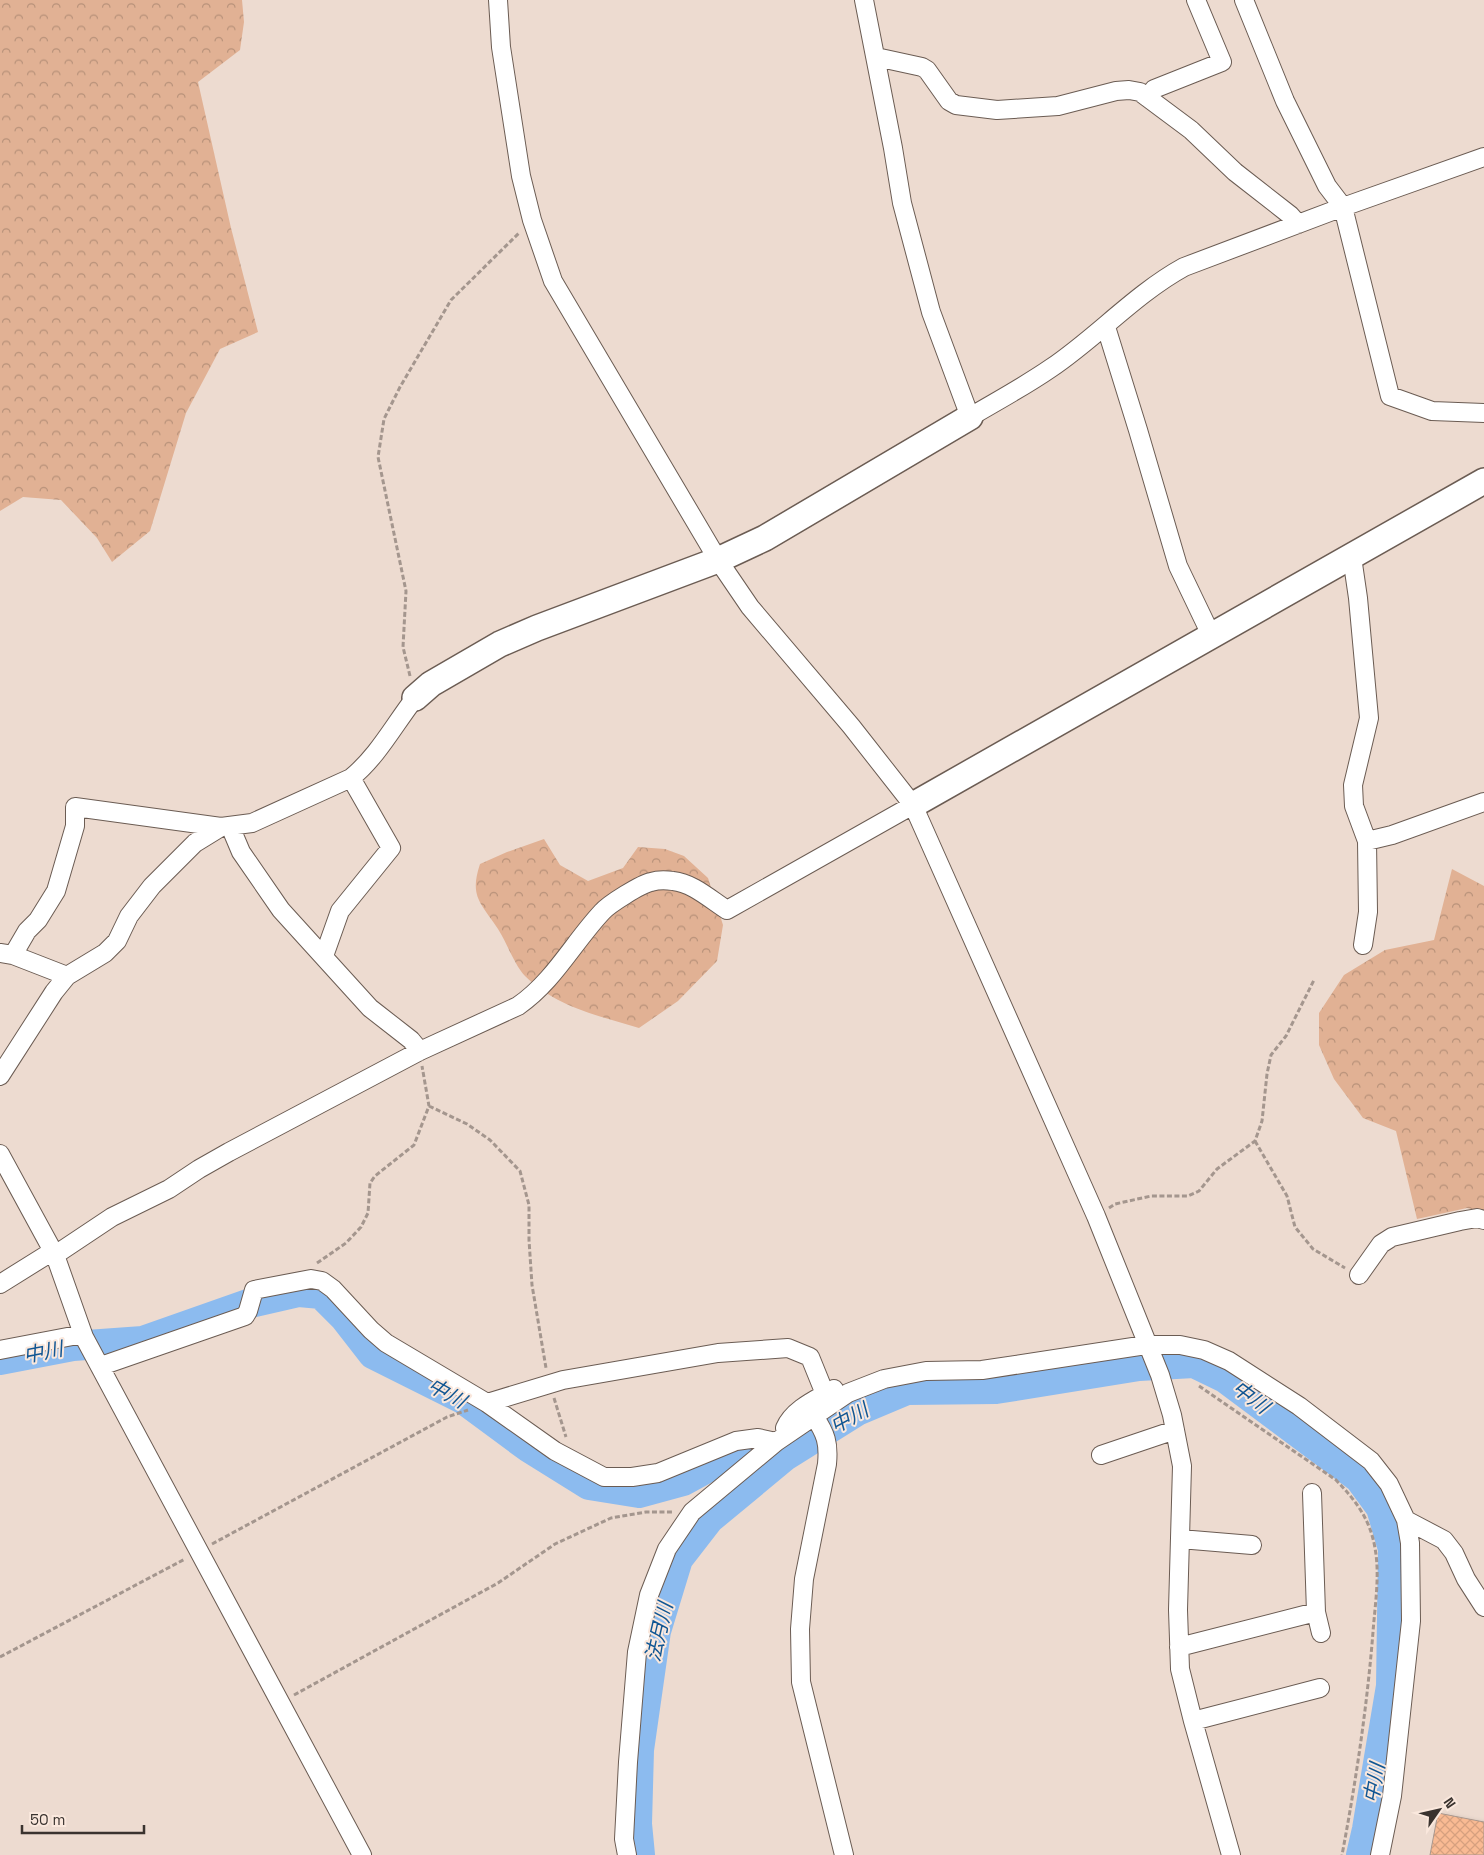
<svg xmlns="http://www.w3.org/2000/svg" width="1484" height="1855" font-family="'Space Grotesk','Noto Sans JP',sans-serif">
<defs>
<pattern id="forest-crowns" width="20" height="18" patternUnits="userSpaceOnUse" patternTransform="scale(1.25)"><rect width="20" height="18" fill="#e1b194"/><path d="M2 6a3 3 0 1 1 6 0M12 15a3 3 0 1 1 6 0" fill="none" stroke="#b79179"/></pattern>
<pattern id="building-cross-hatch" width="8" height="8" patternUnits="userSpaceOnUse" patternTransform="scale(1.25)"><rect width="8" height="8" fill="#f9ba93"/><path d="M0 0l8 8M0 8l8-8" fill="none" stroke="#d6a07f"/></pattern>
<filter id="shadow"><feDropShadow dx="5.5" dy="3" stdDeviation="2.5" flood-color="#0004"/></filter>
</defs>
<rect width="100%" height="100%" fill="#eddbd0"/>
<path fill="url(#forest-crowns)" d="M0,0H242L244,22L240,50L198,82L231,228L258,332L220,349L186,413L150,531L112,562L97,538L61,500L23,497L0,511Z
M544,839L560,865L588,881L623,868L638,847L665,849L684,856L708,878L723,925L717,961L678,1001L639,1028C599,1016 556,1007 525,976C514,964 507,943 498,929C481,903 469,897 480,864L507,852Z
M1452,869L1484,886V1212L1467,1208L1417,1219L1396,1131L1363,1118L1334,1079L1319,1045V1013L1344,975L1385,950L1434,940Z"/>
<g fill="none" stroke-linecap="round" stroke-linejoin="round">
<path stroke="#8cbbef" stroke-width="30" d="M0,1360L73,1346L143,1341L251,1303L299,1292L321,1294L345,1318L373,1354L463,1399L528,1447L589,1485L639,1493L683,1481L738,1451L785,1456
M640,1855L637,1824L639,1750L656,1631L678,1559L709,1519L785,1456L857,1411L907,1390L996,1389L1139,1366L1194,1363L1225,1378L1359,1478L1381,1508L1393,1549L1391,1686L1367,1829L1361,1855"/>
</g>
<path fill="url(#building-cross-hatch)" stroke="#a8978d" filter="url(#shadow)" d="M1438,1813L1484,1822V1855H1430Z"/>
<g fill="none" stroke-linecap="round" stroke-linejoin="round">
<defs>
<path id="street" d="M498,0L501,47L521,176L532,220L553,281L718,560L750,607L851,726L913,805L1096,1216L1160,1375L1172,1415L1182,1466L1178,1610L1180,1669L1193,1721L1231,1855
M864,0L893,148L902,203L931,312L970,417C997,401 1025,386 1051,368C1097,337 1135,294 1184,267L1343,207L1484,157
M1244,0L1285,101L1327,186L1343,207L1390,396L1432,411L1484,413
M876,57L922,67L927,70L949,101L956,105L997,110L1058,106L1116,91L1129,90L1140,92L1191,130L1235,172L1290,215L1298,224
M1148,98L1154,89L1222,62L1196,0
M1106,327L1138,430L1178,566L1212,637
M1352,557L1358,598L1369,718L1353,785L1354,806L1367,841L1392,835L1484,802
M230,826L241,852L281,910L370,1008L411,1040L420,1051
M1363,945L1368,912L1367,841
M0,953L13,955L67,976
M13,955L27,931L38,920L56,891L75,826V807L221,827
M324,956L340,911L391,848L351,778
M0,1076L54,992L67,976L105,953L117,941L129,916L152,886L195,843L221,827L252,823L351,778C378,756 394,725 415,698
M0,1154L55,1255L84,1337L362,1855
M55,1255L112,1217L169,1189L199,1169L229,1152L420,1051L518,1006C554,981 573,943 602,912C609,904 641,884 651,882C657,880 667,880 673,881C693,883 711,900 727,910L913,805
M1359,1275L1381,1244L1392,1237L1460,1221L1477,1218L1484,1220
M0,1284L53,1251
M0,1350L83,1334
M101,1366L245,1316L248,1311L254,1290L311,1279L322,1281L333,1289L371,1330L386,1343L487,1403L555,1451L604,1477H632L658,1473L736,1441L758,1438L776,1442
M487,1403L563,1380L718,1353L788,1348L810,1357L825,1394
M814,1416C826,1434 829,1443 827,1464L804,1579L800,1629L801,1682L844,1855
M785,1428C793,1409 817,1399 834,1389
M1101,1455L1175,1430
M1312,1493L1316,1612L1321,1633
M1406,1520L1444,1540L1454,1553L1466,1579L1484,1607
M1180,1539L1252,1545
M1179,1647L1316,1612
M1193,1721L1320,1688
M627,1855L624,1839L628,1762L637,1652L649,1595L667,1549L692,1512L776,1442L848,1393L884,1379L926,1371L982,1370L1146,1345H1180L1204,1350L1229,1361L1299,1406L1371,1461L1389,1484L1406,1520L1410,1543L1411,1621L1392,1796L1380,1855"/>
<path id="secondary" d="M415,698L431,684L500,644L537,628L718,560L765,538L970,417
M913,805L1484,481"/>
</defs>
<use href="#street" stroke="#6b5c53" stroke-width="20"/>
<use href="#secondary" stroke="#6b5c53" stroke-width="28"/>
<path stroke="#a4968e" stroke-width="3" stroke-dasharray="5 2.5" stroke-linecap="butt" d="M410,676L403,647L406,591L378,457L384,419L400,387L451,300L519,233
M429,1106L467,1124L490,1140L520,1171L529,1205V1240L532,1285L546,1368
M1255,1141L1287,1196L1295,1227L1313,1249L1345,1268
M1109,1208L1115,1204L1151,1196H1188L1199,1191L1217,1169L1255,1141L1262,1121L1267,1074L1271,1055L1286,1036L1314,980
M317,1263L346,1243L361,1227L368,1213L370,1183L375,1176L414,1145L429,1106L422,1066
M1199,1386L1336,1480C1356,1501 1370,1519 1375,1548C1380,1575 1375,1605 1373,1632C1367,1707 1356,1781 1342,1855
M554,1398L566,1437
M212,1544L447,1417L468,1410
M0,1657L185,1559
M294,1695L498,1583L555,1544L611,1518L646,1512H673"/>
<use href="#street" stroke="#fff" stroke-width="18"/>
<use href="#secondary" stroke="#fff" stroke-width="25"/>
</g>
<g text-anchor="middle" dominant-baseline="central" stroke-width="4" stroke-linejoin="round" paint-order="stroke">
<g font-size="20" font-style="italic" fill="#115693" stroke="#fae8dd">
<text transform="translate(43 1352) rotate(-11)">中川</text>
<text transform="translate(447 1393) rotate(29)">中川</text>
<text transform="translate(1251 1397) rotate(37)">中川</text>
<text transform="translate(849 1418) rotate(-29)">中川</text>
<text transform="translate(659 1632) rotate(-77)">法月川</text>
<text transform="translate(1374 1783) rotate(-80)">中川</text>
</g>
</g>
<g transform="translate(1439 1810) rotate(56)" stroke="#fae8dd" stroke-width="4" paint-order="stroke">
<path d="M0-4L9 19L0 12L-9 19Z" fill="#3a332f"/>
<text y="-8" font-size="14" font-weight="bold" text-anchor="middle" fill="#3a332f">N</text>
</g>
<path d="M22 1825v8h122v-8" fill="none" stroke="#3a332f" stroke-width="2.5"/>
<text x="30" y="1825" font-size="15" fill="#3a332f" stroke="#fae8dd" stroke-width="4" paint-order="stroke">50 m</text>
</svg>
